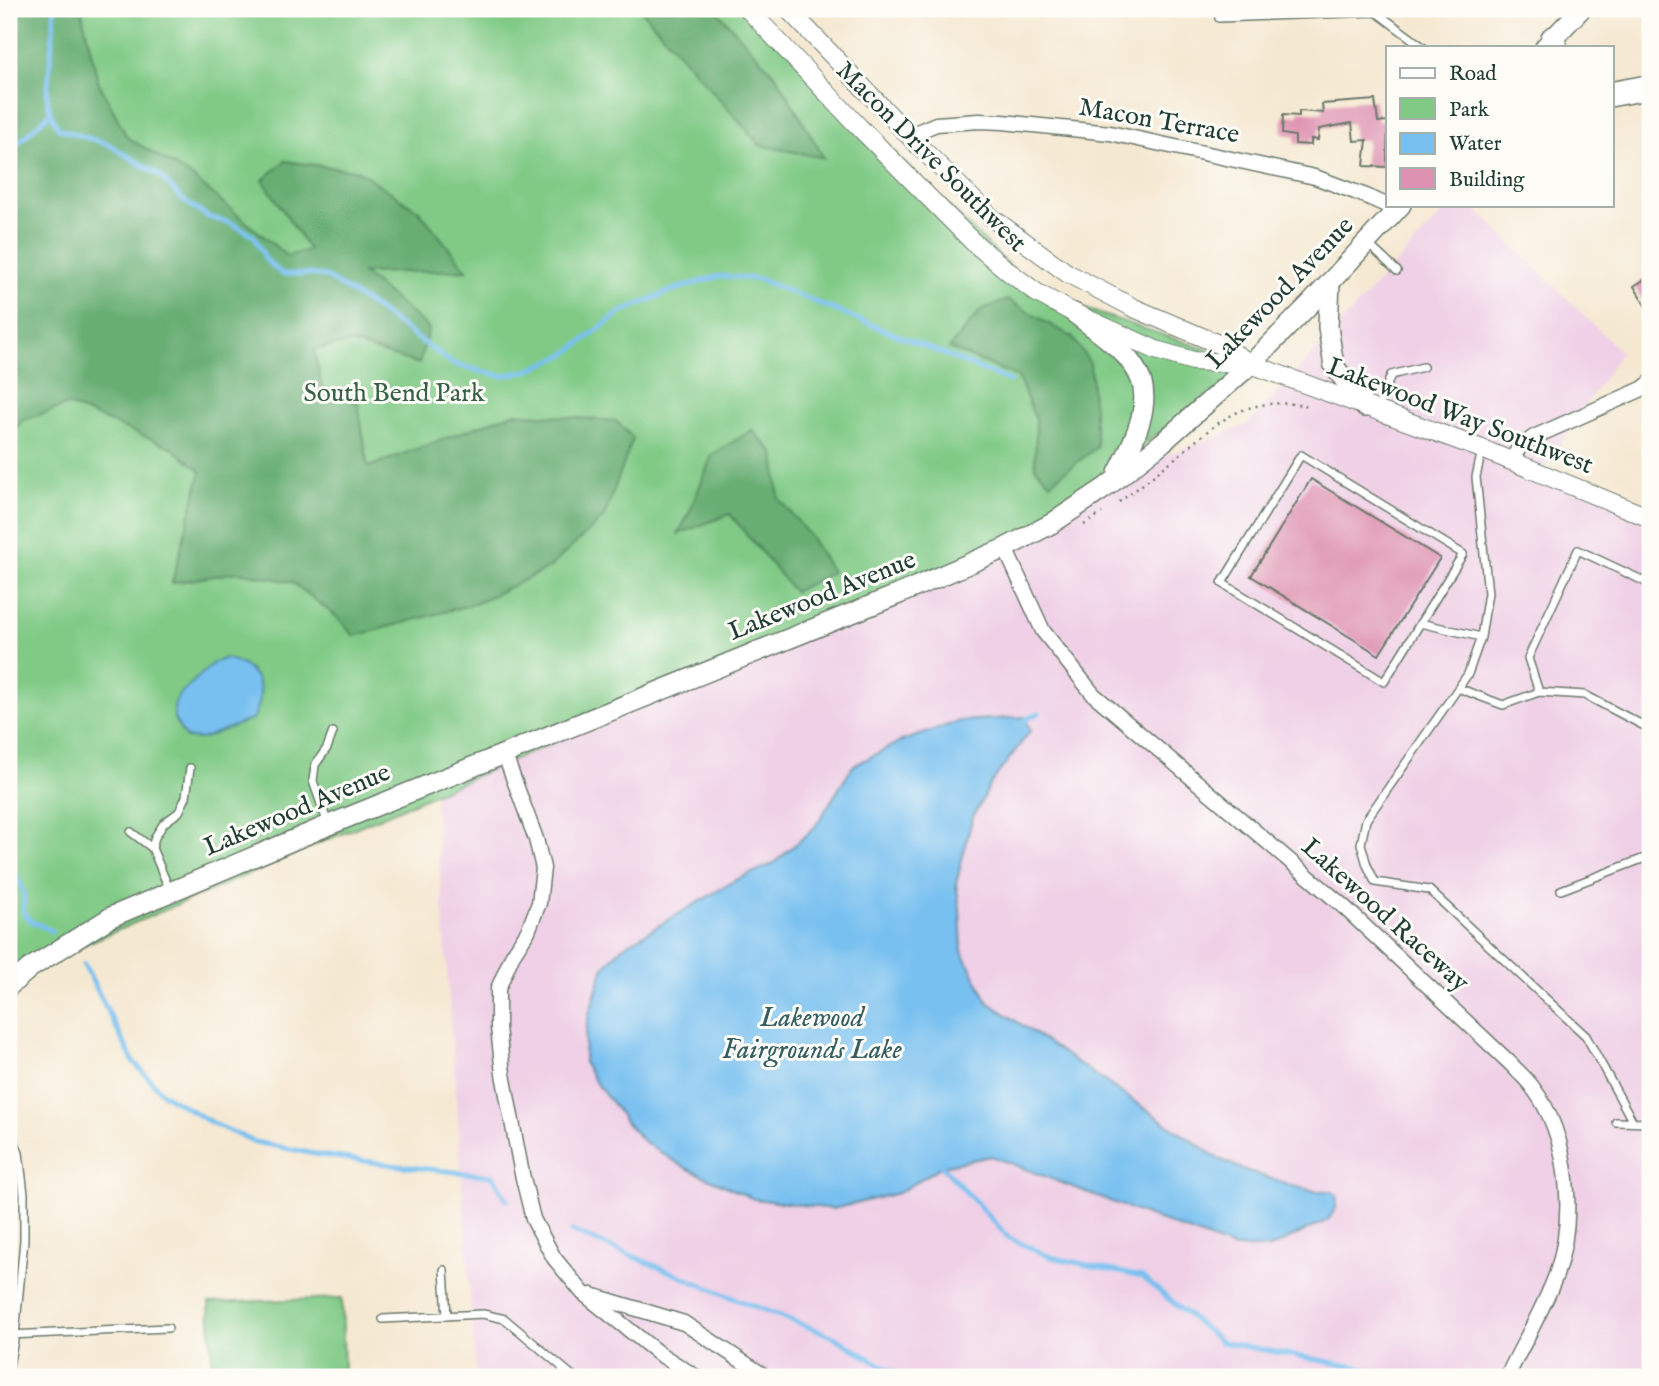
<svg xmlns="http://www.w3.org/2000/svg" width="1659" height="1386" font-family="'IM FELL English',serif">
<rect width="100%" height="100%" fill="#fdfcf7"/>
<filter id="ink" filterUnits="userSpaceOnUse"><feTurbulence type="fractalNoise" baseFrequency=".0143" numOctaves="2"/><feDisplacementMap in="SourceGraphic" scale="14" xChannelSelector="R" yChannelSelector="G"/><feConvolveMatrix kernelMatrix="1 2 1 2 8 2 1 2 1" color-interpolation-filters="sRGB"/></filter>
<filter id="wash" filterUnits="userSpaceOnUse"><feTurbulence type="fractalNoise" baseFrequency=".00686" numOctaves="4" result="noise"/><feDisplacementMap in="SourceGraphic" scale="28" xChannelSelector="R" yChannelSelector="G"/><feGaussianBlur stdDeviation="1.57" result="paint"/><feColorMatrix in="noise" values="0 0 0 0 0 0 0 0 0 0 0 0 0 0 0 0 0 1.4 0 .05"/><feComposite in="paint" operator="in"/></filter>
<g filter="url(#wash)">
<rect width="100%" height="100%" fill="#f5e8d1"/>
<path fill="#efd0e6" d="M1450,205H1472L1621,352L1544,469L1650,512V1377H476L433,772L1087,494L1112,475L1247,425Z"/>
<path fill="#80ca86" stroke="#50845d" stroke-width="2" d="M9,9H748L1037,293L1251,364L1005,548L30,968L9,985Z
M342,1298L344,1377H213L209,1303Z"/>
<path fill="#68ae73" stroke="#447654" stroke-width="2" d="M9,9H81L98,81L127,137L191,176L287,256L309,250L263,180L285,161L359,171L419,211L467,270L363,273L429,328L419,364L351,343L314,349L322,387L358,403L368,467L514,413L616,421L633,438L604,517L549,568L477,603L354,636L338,618L292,582L238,572L172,583L201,471L171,447L68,405L21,421L9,441Z
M640,9H715L777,77L824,158L760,145Z
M1008,300L1072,337L1090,363L1097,447L1050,483L1035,467L1036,420L1018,377L949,348L982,309Z
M752,430L774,453L779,499L810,536L832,572L794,592L730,514L678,534L690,511L712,455Z"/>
<path fill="#78c0f0" stroke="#4c7e92" stroke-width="2" d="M225,658C258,667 269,688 253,719L201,739L186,738L174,719V706L178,696L213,663Z
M1025,717L1030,731L991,783L972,819L956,884L960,909L962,951L988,1002L1219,1159L1242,1169L1289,1185L1314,1191H1330L1337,1195L1336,1208L1328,1220L1270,1248H1233L991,1156L942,1166L898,1193L833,1209L754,1199L686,1168L644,1142L627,1124L613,1104L597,1085L584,1063L585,1039L589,1014L604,967L621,948L736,880L773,864L815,827L853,766L899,742L960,721Z"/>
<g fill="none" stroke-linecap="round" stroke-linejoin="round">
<path stroke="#78c0f0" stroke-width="5" d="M55,9L47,96L50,113L59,129L108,144L159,175L182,199L208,217L231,223L254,236L266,260L282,274H309L325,276L374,307L453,364L502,376L527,371L566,354L621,312L673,290L720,276L759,279L1010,381
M9,152L50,113
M1019,723L1039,713
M9,868C22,881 26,893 23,912L31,921L52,931
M84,964L133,1061L162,1093L212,1123L255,1142L320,1155L400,1166L493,1176L507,1200
M941,1162L942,1166L1009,1238L1051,1257L1142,1277L1221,1342L1362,1368L1396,1377
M572,1231L738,1300L832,1336L901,1377"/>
</g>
<g id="blocks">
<path fill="#de92b1" d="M1375,100L1378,122L1388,121L1387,167L1364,166L1367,140L1354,141L1352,123L1319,129L1318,140L1311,139V145L1295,144V136L1282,134L1283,115L1299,116V111L1323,113L1322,104Z
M1650,276V313L1634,286Z
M1311,479L1440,558L1379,655L1251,576Z"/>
</g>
</g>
<g filter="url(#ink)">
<use href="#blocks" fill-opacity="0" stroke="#6a796b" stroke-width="2"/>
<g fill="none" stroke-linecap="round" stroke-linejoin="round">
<defs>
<path id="service" d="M1219,18L1376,12L1423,47
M1367,243L1397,271
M1378,409L1391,375L1423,367
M1482,450L1476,477L1488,593L1481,637L1468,674L1366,820L1361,844L1367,865L1375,882L1429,890L1586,1036L1633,1122
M1301,455L1463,554L1384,682L1222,583Z
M1420,623L1481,637
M1458,688L1503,705L1539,692L1528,658L1578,550L1650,584
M1539,692L1585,695L1650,729
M328,824L313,781L315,765L327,748L333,732
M131,832L152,848L170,891
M152,848L155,837L164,823L179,812L186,797L190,768
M1561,890L1650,856
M1616,1122L1650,1123
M9,1127L19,1153L24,1194V1240L15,1335L9,1366
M444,1270L447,1316
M383,1319L483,1314L505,1319L574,1377
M9,1335L168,1328
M562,1367V1377"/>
<path id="minor" d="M908,136L936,124L979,121L1003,122L1110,133L1315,177L1366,196L1386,205L1394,212
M1511,461L1519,448L1534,437L1642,389L1650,383
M1005,548L1043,631L1093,694L1343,906L1511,1064C1518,1072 1527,1079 1533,1088C1570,1137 1576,1218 1556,1275C1543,1310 1523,1343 1507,1377
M504,753L536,839L543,868L539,903L528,931L512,956L498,989V1027L503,1074L522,1174L533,1219L554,1258L583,1293L658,1353L696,1377
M591,1295L684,1323L766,1377"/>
<path id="tertiary" d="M748,9L859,127L972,241L1009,272L1037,293L1074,313L1156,350L1193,361L1251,364
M788,9L919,146L992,218L1067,273L1134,308L1223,346L1251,364L1482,449L1650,518"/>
<path id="secondary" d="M1545,47L1581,9
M1330,282L1328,327L1334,366L1365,407
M1074,313C1150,369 1163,385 1118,473
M9,986L30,968L111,917L329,825L899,594L1005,548L1051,524L1105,488L1163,442L1251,364L1311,303L1401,205"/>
<path id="motorway" d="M1553,39L1554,47
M1612,94L1650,87"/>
</defs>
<use href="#service" stroke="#6a796b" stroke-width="10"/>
<use href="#minor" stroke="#6a796b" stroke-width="17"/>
<use href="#tertiary" stroke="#6a796b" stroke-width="20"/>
<use href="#secondary" stroke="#6a796b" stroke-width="22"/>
<use href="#motorway" stroke="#6a796b" stroke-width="27"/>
<path stroke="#6a796b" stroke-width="2.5" stroke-dasharray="2 5" stroke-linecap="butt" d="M1119,502C1140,487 1159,471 1179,455C1203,435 1225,413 1256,406C1274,402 1292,403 1310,406
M1084,525L1102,513"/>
<use href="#service" stroke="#fff" stroke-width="7"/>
<use href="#minor" stroke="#fff" stroke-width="14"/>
<use href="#tertiary" stroke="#fff" stroke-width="18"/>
<use href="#secondary" stroke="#fff" stroke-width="19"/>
<use href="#motorway" stroke="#fff" stroke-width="24"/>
</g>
</g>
<g text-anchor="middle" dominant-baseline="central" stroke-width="6" stroke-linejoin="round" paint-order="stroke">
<g font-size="26" fill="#1f3d34" stroke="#fdfcf7">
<text transform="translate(1159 121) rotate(10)">Macon Terrace</text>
<text transform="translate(931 157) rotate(45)">Macon Drive Southwest</text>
<text transform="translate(1280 293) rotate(-46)">Lakewood Avenue</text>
<text transform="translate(1460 416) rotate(21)">Lakewood Way Southwest</text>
<text transform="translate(822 596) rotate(-22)">Lakewood Avenue</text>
<text transform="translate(297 810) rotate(-23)">Lakewood Avenue</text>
<text transform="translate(1385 915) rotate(42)">Lakewood Raceway</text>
</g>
<g font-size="26" fill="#376048" stroke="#fdfcf7">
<text x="394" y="393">South Bend Park</text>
</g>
<g font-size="28" font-style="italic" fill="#355e63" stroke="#fdfcf7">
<text x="812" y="1018">Lakewood<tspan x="812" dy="32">Fairgrounds Lake</tspan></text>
</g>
</g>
<rect width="1659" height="1386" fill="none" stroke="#fdfcf7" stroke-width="35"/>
<rect x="1386" y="46" width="228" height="161" fill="#fdfcf7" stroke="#a4b0a9" stroke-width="2"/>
<rect x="1400" y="68" width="35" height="10" fill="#ffffff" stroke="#a4b0a9" stroke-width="2"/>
<text x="1449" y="80" font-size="21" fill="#1f3d34">Road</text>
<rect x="1400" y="98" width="35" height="21" fill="#80ca86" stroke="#a4b0a9" stroke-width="2"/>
<text x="1449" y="116" font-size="21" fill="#1f3d34">Park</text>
<rect x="1400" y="133" width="35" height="21" fill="#78c0f0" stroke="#a4b0a9" stroke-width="2"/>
<text x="1449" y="150" font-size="21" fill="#1f3d34">Water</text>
<rect x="1400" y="168" width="35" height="21" fill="#de92b1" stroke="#a4b0a9" stroke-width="2"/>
<text x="1449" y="186" font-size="21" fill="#1f3d34">Building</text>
</svg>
